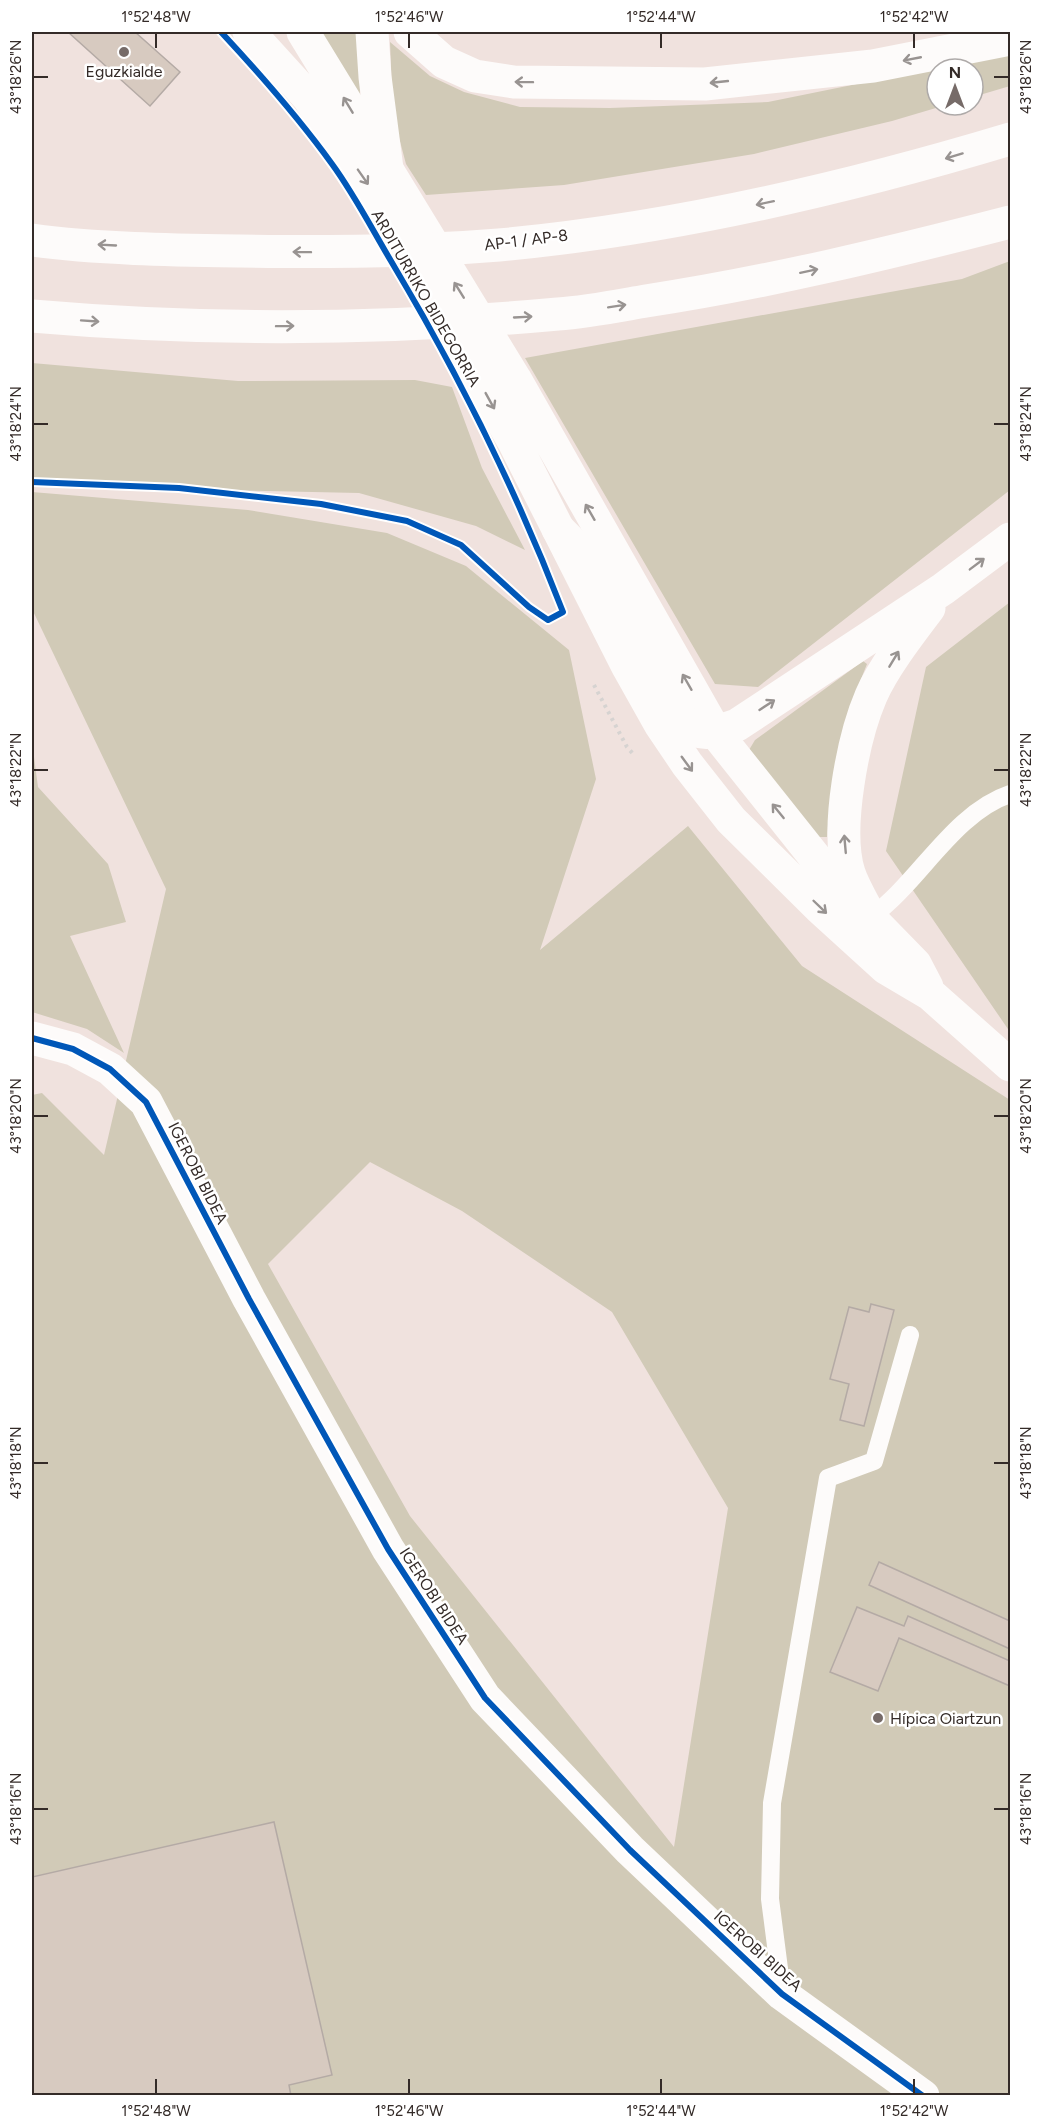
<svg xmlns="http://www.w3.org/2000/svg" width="1042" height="2127" font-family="Figtree,sans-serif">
<rect width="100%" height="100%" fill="#f0e2de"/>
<path fill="#d1cab7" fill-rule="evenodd" d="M320,32H359L360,99Z
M390,42L430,76L464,92L520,107L610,108L768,102L1010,53V86L973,97V69H937V105H946L892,121L754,154L564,185L426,195L406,164L393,115Z
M1010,261V490L758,687L715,684L525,358L962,279Z
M32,363L238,381L415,380L452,387L482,468L525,550L476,526L359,493L32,486Z
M32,492L248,510L387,533L466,566L569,650L596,779L540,950L688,826L802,966L1010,1100V2095H32V1095L42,1093L104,1155L166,889L32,609ZM370,1162L462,1211L612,1312L728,1508L674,1847L410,1516L268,1264Z
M1010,602V1032L886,851L926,667Z
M863,661L867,664C844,720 831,777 827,837H819L749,750L755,740Z
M32,742L38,787L108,864L126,922L70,936L124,1053L87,1029L32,1012Z"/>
<path fill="#d7cac0" stroke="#b4aaa5" stroke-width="1.5" d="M68,32H135L180,72L150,106Z
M871,1304L894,1310L864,1426L840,1420L849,1384L830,1379L849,1307L869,1312Z
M879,1562L1010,1621V1649L869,1585Z
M857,1607L904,1626L908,1616L1010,1661V1686L899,1638L878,1691L830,1672Z
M274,1822L332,2075L289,2085L291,2096H32V1877Z"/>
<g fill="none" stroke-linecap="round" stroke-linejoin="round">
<path stroke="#d6d3d1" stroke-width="4" stroke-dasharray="3 4.5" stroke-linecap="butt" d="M594,685L627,747L635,756"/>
<path stroke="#fdfbfa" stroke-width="18" d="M871,918C881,909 892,900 901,890C933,857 965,809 1010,794
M782,1992L770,1899L772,1803L828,1478L874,1461L910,1335"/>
<path stroke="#fdfbfa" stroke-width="33" d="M372,32L375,77L387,169
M32,1038L73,1049L110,1069L146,1102L249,1299L388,1549L485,1698L630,1850L782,1994L923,2096"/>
<path stroke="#fdfbfa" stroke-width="33" d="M249,32L308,97L375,195L515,444L628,667L660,724L687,764L731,820L820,908L886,968L930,994L1010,1065
M303,32L515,379L716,733L833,880L915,964L927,987"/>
<path stroke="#fdfbfa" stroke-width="33" d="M410,32L444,62L475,76L514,82L705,84L873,66L1010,39
M32,240C98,249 173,250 240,251C327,252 413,252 499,245C673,229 844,189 1010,139
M32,316C206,331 383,330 558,314C587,312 617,306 646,301C770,282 890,253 1010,222
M558,529L597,568L674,708C693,738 705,736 737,725L943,589L1010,539
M871,918C864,904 854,888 849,873C835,829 853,738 871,696C883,668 910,633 929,608"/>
<defs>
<path id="cycleway" d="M32,482L179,488L321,504L407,521L461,545L529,607L548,620L563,612C516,490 458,373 391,261C372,229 354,194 332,164C298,117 260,74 221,32
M32,1038L73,1049L110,1069L146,1102L249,1299L388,1549L485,1698L630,1850L782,1994L923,2096"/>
</defs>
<use href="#cycleway" stroke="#fff" stroke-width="10"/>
<use href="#cycleway" stroke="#0057b8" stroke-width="6"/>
</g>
<defs><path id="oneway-shaft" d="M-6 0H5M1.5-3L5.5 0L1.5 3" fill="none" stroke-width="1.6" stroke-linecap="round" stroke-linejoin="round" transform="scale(1.5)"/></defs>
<g stroke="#989391">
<use href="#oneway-shaft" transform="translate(912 59) rotate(169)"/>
<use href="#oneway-shaft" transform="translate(524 82) rotate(-179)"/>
<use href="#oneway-shaft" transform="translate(719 82) rotate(174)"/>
<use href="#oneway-shaft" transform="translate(348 105) rotate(-121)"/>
<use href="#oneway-shaft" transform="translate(954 156) rotate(163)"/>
<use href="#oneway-shaft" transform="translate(363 177) rotate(55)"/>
<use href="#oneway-shaft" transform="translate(765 203) rotate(168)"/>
<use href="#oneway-shaft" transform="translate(107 245) rotate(-177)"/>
<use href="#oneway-shaft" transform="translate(302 252) rotate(-179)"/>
<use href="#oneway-shaft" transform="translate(809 271) rotate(-12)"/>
<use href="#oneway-shaft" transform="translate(459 290) rotate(-122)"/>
<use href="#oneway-shaft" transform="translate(617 306) rotate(-9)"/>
<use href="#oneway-shaft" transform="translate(523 317) rotate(-3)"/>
<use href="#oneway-shaft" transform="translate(90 321) rotate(4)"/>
<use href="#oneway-shaft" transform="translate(285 326) rotate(-1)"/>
<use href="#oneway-shaft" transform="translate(490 401) rotate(61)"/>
<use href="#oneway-shaft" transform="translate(590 512) rotate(-120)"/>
<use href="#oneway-shaft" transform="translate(977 564) rotate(-37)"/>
<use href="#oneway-shaft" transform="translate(894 659) rotate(-59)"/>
<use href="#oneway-shaft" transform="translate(687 682) rotate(-120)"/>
<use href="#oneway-shaft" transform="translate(767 705) rotate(-33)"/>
<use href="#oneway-shaft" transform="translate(687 764) rotate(54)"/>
<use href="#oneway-shaft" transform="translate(778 811) rotate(-129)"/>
<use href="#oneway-shaft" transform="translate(845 844) rotate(-95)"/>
<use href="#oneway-shaft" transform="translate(820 907) rotate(44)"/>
</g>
<path fill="none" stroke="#342b28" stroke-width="2" d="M156,33V48M409,33V48M661,33V48M914,33V48M33,77H48M994,77H1009M33,424H48M994,424H1009M33,770H48M994,770H1009M33,1116H48M994,1116H1009M33,1463H48M994,1463H1009M33,1809H48M994,1809H1009M156,2079V2094M409,2079V2094M661,2079V2094M914,2079V2094"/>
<g fill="#766b68" stroke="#fff" stroke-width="2">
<circle cx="124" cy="52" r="6"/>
<circle cx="878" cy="1718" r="6"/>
</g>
<g text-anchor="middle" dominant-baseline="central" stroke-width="5" stroke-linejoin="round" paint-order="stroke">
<g font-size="16" fill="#342b28" stroke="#fff">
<text x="124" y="71">Eguzkialde</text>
<text x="890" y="1718" text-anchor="start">Hípica Oiartzun</text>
</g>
<g font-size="16" fill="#342b28" stroke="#fff">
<text transform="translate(526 240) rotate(-7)">AP-1 / AP-8</text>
<text transform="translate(426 298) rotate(60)">ARDITURRIKO BIDEGORRIA</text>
<text transform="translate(198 1173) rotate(63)">IGEROBI BIDEA</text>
<text transform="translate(434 1596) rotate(57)">IGEROBI BIDEA</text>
<text transform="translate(758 1951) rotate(42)">IGEROBI BIDEA</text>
</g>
</g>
<rect width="1042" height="2127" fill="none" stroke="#ffffff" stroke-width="66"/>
<g transform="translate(955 87)"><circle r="28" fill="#ffffff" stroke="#aeaaa9" stroke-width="1.5"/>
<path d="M0-4.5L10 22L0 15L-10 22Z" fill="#766b68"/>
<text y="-9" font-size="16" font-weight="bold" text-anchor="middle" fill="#342b28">N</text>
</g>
<rect x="33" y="33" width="976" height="2061" fill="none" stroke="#342b28" stroke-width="2"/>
<g font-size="15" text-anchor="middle" fill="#342b28">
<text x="156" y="22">1°52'48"W</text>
<text x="409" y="22">1°52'46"W</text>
<text x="661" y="22">1°52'44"W</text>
<text x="914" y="22">1°52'42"W</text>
<text transform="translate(16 77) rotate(-90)" y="5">43°18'26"N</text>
<text transform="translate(1026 77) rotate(-90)" y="5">43°18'26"N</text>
<text transform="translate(16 424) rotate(-90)" y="5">43°18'24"N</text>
<text transform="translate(1026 424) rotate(-90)" y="5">43°18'24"N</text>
<text transform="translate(16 770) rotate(-90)" y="5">43°18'22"N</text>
<text transform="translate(1026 770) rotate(-90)" y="5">43°18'22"N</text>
<text transform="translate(16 1116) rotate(-90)" y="5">43°18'20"N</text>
<text transform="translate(1026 1116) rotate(-90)" y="5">43°18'20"N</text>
<text transform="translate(16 1463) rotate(-90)" y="5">43°18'18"N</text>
<text transform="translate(1026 1463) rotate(-90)" y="5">43°18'18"N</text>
<text transform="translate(16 1809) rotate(-90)" y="5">43°18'16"N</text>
<text transform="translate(1026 1809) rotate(-90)" y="5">43°18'16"N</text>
<text x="156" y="2116">1°52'48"W</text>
<text x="409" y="2116">1°52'46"W</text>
<text x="661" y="2116">1°52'44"W</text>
<text x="914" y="2116">1°52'42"W</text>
</g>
</svg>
